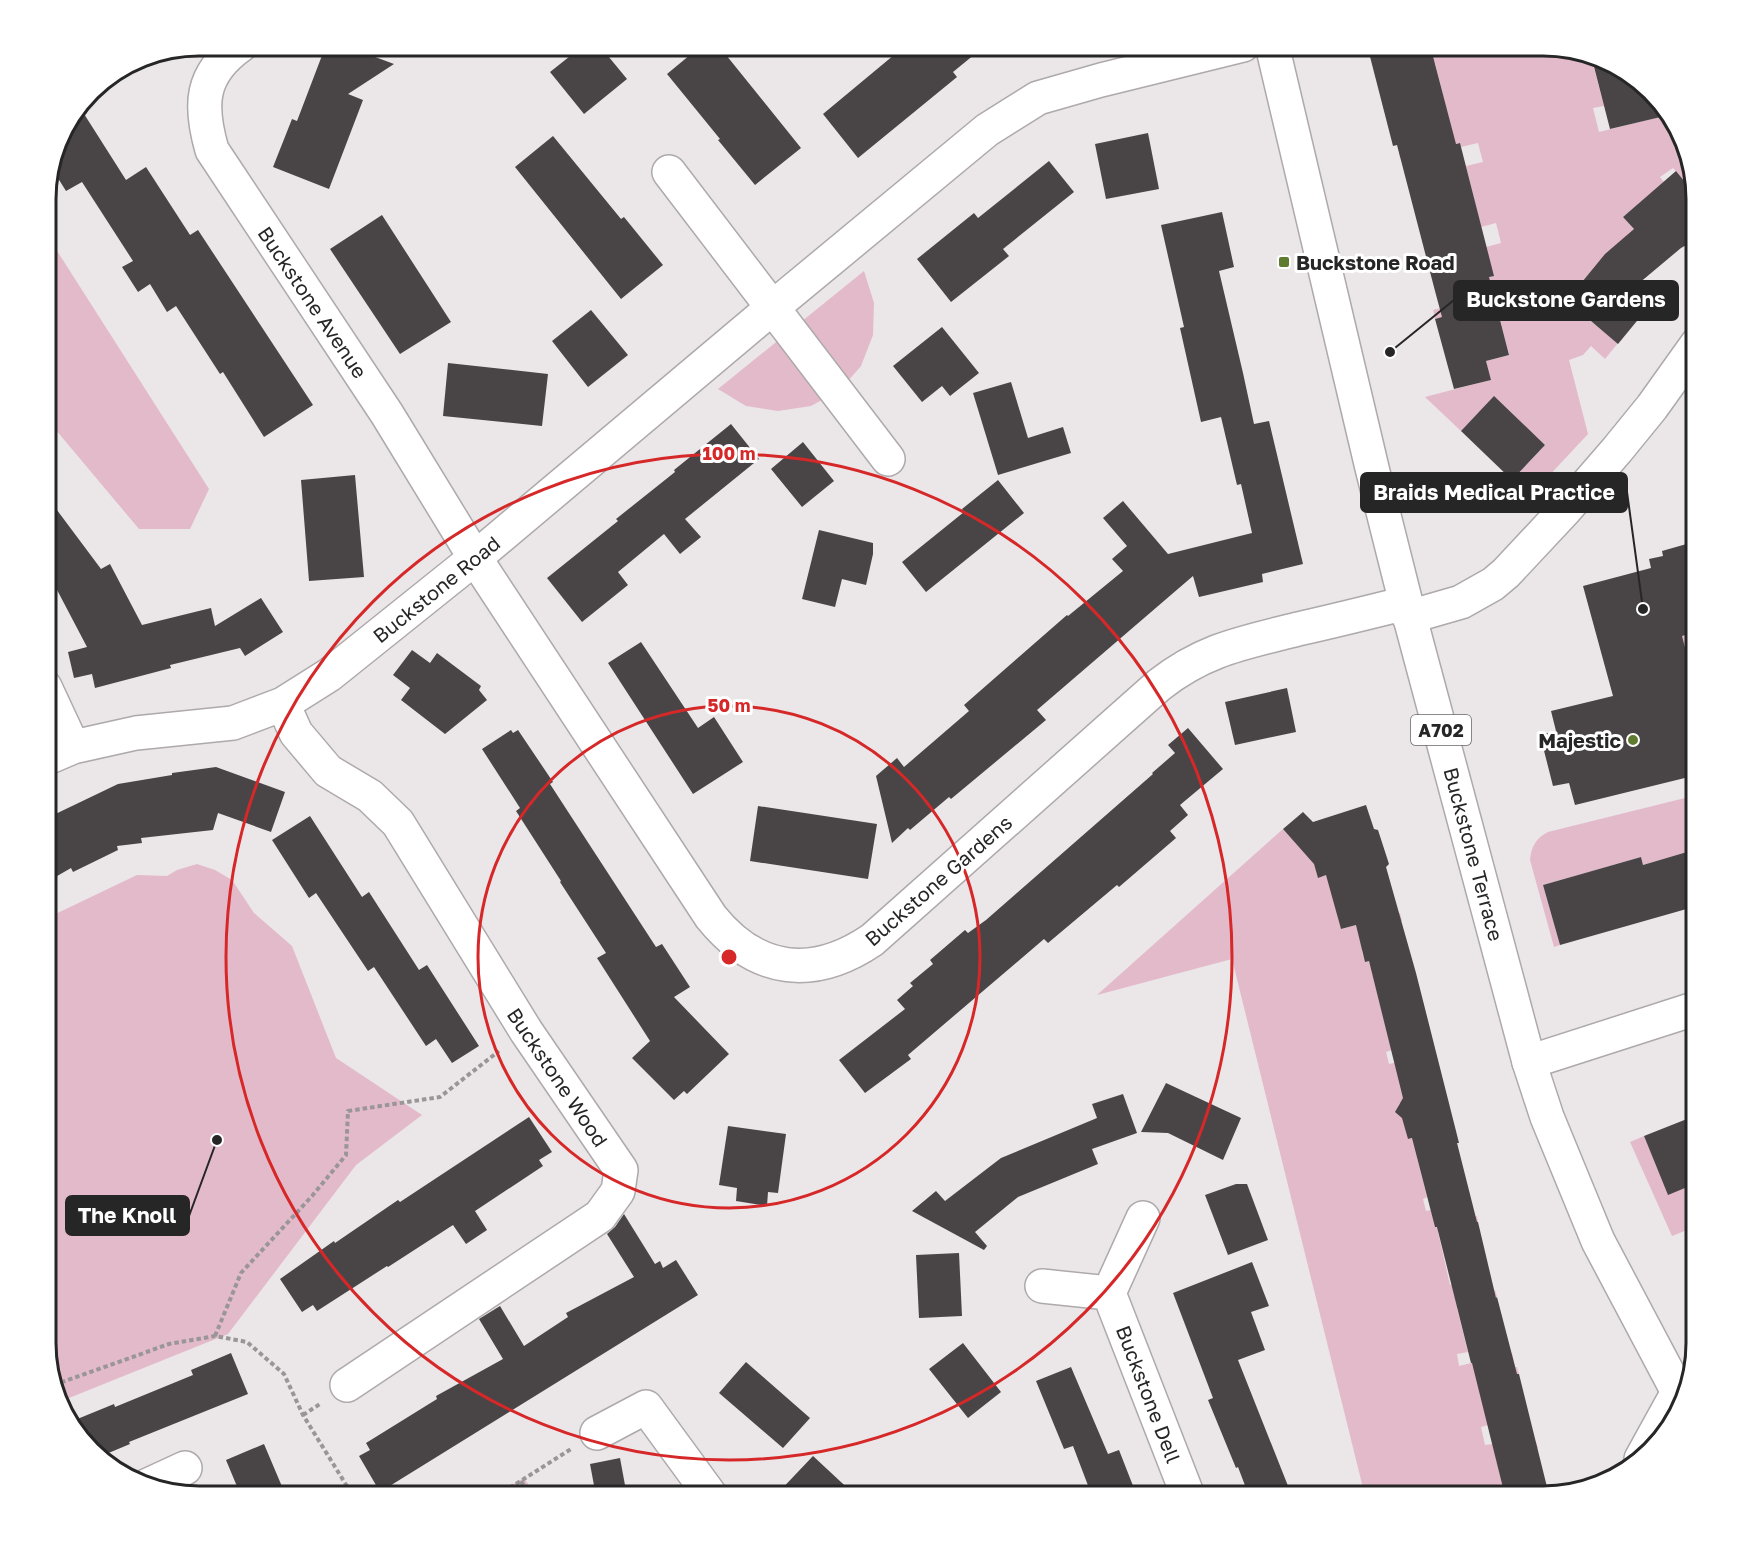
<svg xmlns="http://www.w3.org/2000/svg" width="1742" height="1541" font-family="'Golos Text',sans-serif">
<rect width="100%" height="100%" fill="#ebe6e8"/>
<path fill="#e3baca" d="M1403,45H1544L1603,57L1608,60L1593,64L1604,106L1593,108L1599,132L1667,115L1668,122L1673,121L1685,139L1695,188L1692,190L1673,168L1660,177L1664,182L1623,217L1634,229L1628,234L1634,242L1596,265L1582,282L1601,297L1585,317L1618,343L1605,359L1591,346L1583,355L1569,360L1588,434L1530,496L1512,480L1545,445L1494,397L1461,431L1425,397L1490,380L1486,361L1509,355L1496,303L1435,319L1433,310L1470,301L1486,247L1501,243L1496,223L1481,227L1466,166L1483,162L1478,143L1461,147L1459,143L1400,158L1398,148L1453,134L1435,63Z
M45,232L209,489L190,529H139L45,417Z
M864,271L874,303L873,335L861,366L840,390L811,406L778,411L746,406L718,389Z
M1697,632V694L1621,652Z
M1697,795V849L1643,865L1641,857L1543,885L1560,945L1554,947L1530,860C1531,847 1536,838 1548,832Z
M1283,829L1313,860L1318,877L1338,872L1364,907L1337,914L1341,929L1400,913L1402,921L1362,932V952L1365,961H1369L1392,1050L1386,1052L1389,1064L1414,1058L1404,1101L1399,1104L1397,1109L1405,1118L1408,1139L1414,1138L1418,1154L1457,1143L1458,1147L1417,1157L1427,1197L1423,1199L1426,1211L1431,1210L1435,1227L1477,1216L1478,1222L1438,1232L1450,1285L1462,1283L1466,1298L1495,1290L1497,1297L1457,1308L1468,1352L1457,1354L1459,1366L1512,1353L1515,1367H1517L1519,1374L1478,1384L1488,1425L1481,1427L1485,1445L1493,1444L1495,1453L1536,1442L1538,1448L1496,1459L1505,1496H1365L1232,959L1097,995Z
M197,864L215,870L232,880L254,913L292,946L336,1058L422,1115L356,1165L228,1334L59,1402L45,1352V919L137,875L167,876L177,870Z
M1644,1136L1668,1194L1697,1183V1226L1672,1236L1630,1142Z
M524,1478L536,1496H494Z"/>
<path fill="#494547" d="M326,45H343L394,64L348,94L363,100L329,189L273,167L292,119L297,121Z
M584,45H599L627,79L584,114L550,72Z
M702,45H718L801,148L755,185L718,140L720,139L667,74Z
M906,45H986L953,72L957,77L858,158L823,114Z
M1367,45H1430L1456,144L1460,143L1461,147L1494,276L1489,277L1509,355L1486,361L1491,380L1454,389L1435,319L1442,317L1435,291L1397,145L1393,146Z
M1591,55L1603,57L1652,90L1669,115L1610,129Z
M79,106L126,180L146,167L190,235L198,230L313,405L264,437L223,372L220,374L176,306L167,312L150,284L138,292L122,267L133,261L82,182L66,191L51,167L61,130Z
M1148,133L1159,189L1106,199L1095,144Z
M553,136L621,219L624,217L663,265L621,299L515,167Z
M1049,161L1074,192L1003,249L1009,256L951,302L917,259L974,213L978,218Z
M1676,171L1697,197V239L1681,248L1638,284L1655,299L1618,344L1585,316L1601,297L1582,282L1605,254L1634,229L1623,217Z
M1222,212L1234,267L1219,271L1243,373L1254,424L1269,421L1303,564L1262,574L1263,582L1199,597L1193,576L1037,710L1046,720L951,799L949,797L910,830L908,828L892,843L876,776L897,758L904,767L969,711L964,705L1067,615L1068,616L1123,571L1112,559L1127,546L1103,518L1123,501L1168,554L1252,533L1241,484L1237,485L1221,417L1201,422L1180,328L1184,327L1161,225Z
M382,215L451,322L400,354L330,249Z
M591,310L628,355L588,387L552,341Z
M942,327L979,373L950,396L942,386L922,402L893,366Z
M448,363L548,374L542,426L443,416Z
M1011,382L1028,438L1063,427L1071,453L998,475L973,393Z
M1494,396L1545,445L1512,480L1461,431Z
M731,424L759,459L685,519L701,537L680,554L664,534L618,572L628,585L582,622L547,578L618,521L616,519L675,472L674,470Z
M803,442L834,481L802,507L771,469Z
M355,475L364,577L309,581L301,480Z
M998,480L1024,513L926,592L902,562L964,512L962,509Z
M45,494L101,569L110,564L142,625L211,608L215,626L261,598L283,632L245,656L240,648L170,665L171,668L95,688L92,674L74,678L68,652L87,647L45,567Z
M819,530L873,543V554L866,585L842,579L835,607L802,599Z
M1697,541V632L1682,636L1697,694V775L1575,805L1569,783L1553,786L1540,735L1556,731L1551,711L1613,696L1583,586L1651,568L1649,559L1663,556L1662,551Z
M641,642L698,728L714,717L743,762L693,794L608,663Z
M412,650L430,663L437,653L481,686L479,690L487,700L445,734L401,700L410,688L393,675Z
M1287,688L1296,732L1235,745L1225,702Z
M1188,728L1223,769L1180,805L1188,815L1170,831L1176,838L1119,887L1117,885L1048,943L1044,939L908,1055L911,1059L865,1093L839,1060L905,1009L897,1000L913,986L910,983L933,964L930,960L965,930L968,933L986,920L1153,774L1152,773L1175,753L1168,745Z
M511,730L513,733L518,730L553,782L550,784L656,947L662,944L690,987L674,997L729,1054L687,1094L684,1091L674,1100L632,1058L650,1041L597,958L606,953L560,882L561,881L516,811L520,808L482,749Z
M216,767L285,792L271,832L218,813L213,830L141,838L142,843L117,846L118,850L73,872L71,868L45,883V819L118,784L172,775V773Z
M1366,805L1374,829L1378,830L1389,864L1386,867L1416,973L1455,1127L1459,1143H1457L1477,1222H1478L1496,1298L1497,1297L1517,1374H1519L1549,1495L1505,1496L1472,1363H1471L1437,1227H1435L1412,1138L1408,1139L1402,1118L1395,1112L1403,1098L1369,961L1365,962L1356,925L1341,929L1326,875L1318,878L1314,864L1283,829L1303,812L1313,822Z
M758,806L877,824L868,879L750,861Z
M310,816L362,897L369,892L419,970L427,965L479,1046L452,1063L436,1039L426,1046L374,967L368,971L316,893L309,898L272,840Z
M1697,849V906L1560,945L1543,885L1641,857L1643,865Z
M1166,1083L1241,1118L1223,1160L1168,1133L1141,1132Z
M1123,1094L1137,1133L1092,1149L1098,1164L1018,1197L975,1232L987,1246L984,1250L912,1211L936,1191L945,1201L1001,1158L1097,1118L1092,1104Z
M1697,1115V1183L1668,1195L1644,1136Z
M529,1117L552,1152L539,1160L543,1166L475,1211L487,1230L466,1244L453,1225L388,1267L387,1266L317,1311L313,1305L302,1312L280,1279L334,1241L335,1243L398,1200L400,1202Z
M728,1126L786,1134L778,1193L768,1192L767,1206L736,1201L737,1188L719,1185Z
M1236,1184H1247L1268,1240L1228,1255L1205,1195Z
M624,1214L655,1264L660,1261L663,1268L676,1260L698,1295L380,1492L359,1456L370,1450L366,1443L437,1399L436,1396L503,1359L479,1319L500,1306L524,1346L568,1317L566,1313L634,1277L607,1234L615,1227Z
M959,1253L962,1316L919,1318L916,1255Z
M1252,1262L1269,1306L1251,1312L1265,1350L1238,1360L1292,1496H1249L1238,1467L1236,1468L1208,1400L1213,1398L1173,1293Z
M963,1343L1001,1392L968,1418L929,1369Z
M231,1353L248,1394L129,1442L130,1444L99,1457L90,1451L70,1422L114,1404L115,1407L193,1375L191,1370Z
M746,1362L810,1418L783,1448L719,1393Z
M1071,1367L1108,1454L1119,1450L1137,1496H1092L1073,1446L1064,1449L1036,1381Z
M264,1444L286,1496H241L226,1460Z
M813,1456L856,1496H775Z
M620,1458L627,1496H596L590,1464Z"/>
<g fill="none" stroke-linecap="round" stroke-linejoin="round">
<defs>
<path id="street" d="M241,45C200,74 199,105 212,150L387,414L475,558L711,917C756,973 813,980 872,940L1159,685C1205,649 1243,643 1298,629C1334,621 1370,612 1406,603
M669,172L888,459
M1409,617L1461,602L1493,584L1506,573L1565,510L1617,450L1652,407L1697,344
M45,687L73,747
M283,704L296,733L328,771L370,796L398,823L526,1031L621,1170L618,1191L600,1216L347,1385
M45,759L73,747L136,733L233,723L283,704L329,675L475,558L772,308L987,130L1038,98L1101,80L1243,45
M1529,1062L1697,1008
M1042,1286L1109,1293L1143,1218
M1109,1293L1188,1496
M597,1433L646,1407L711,1496
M146,1486L185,1468"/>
<path id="secondary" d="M1641,1459L1678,1392"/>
<path id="primary" d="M1272,45L1372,468L1406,603L1529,1062L1547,1117L1598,1241L1678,1392L1685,1402"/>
</defs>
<use href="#street" stroke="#aea9ab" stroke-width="36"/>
<use href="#secondary" stroke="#aea9ab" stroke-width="36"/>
<use href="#primary" stroke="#aea9ab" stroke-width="36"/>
<path stroke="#9a9698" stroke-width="4" stroke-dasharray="4.5 3" stroke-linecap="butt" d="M215,1336L241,1273L312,1196L346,1155L348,1111L440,1097L499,1051
M54,1385L169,1344L215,1336L247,1342L284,1374L303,1415L353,1496
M303,1415L320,1404
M521,1481L530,1496
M497,1496L571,1449"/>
<use href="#street" stroke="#fff" stroke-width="33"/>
<use href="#secondary" stroke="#fff" stroke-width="33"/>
<use href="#primary" stroke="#fff" stroke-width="33"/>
</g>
<g fill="none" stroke="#d62828" stroke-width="3">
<circle cx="729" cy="957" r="251"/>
<circle cx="729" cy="957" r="503"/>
</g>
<g fill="#5f7b30" stroke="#fff" stroke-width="2">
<rect x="1278" y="256" width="12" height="12" rx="3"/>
<circle cx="1633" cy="740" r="6"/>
</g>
<g text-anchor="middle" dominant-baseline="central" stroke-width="6" stroke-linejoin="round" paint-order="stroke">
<rect fill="#fff" stroke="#686767" stroke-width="1.5" x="1411" y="715" width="60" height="30" rx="4.5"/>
<g font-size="18" font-weight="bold" fill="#272626">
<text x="1441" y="730">A702</text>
</g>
<g font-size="20" font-weight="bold" fill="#272626" stroke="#fff" text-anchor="start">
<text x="1296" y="262">Buckstone Road</text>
<text x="1621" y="740" text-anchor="end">Majestic</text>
</g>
<g font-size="20" fill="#272626" stroke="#fff">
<text transform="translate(313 302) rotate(56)">Buckstone Avenue</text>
<text transform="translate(436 589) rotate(-39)">Buckstone Road</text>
<text transform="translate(1474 854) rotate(75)">Buckstone Terrace</text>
<text transform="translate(938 880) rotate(-41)">Buckstone Gardens</text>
<text transform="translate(558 1077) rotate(56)">Buckstone Wood</text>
<text transform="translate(1149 1394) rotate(69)">Buckstone Dell</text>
</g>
</g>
<path d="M0 0H1742V1541H0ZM199 56H1543A143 143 0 0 1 1686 199V1343A143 143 0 0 1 1543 1486H199A143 143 0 0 1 56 1343V199A143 143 0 0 1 199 56Z" fill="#fff" fill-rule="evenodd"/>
<path fill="none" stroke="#272626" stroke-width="3" d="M199 56H1543A143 143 0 0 1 1686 199V1343A143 143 0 0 1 1543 1486H199A143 143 0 0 1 56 1343V199A143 143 0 0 1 199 56Z"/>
<circle cx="729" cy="957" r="9" fill="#d62828" stroke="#fff" stroke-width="3"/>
<g font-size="18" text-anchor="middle" font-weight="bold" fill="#d62828" stroke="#fff" stroke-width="6" stroke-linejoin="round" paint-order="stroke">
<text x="729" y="460">100 m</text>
<text x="729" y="712">50 m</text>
</g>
<path fill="none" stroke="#272626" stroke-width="2" d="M1390 352L1454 300M1643 609L1627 492M217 1140L189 1216"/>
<g fill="#272626" stroke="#fff" stroke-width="2">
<circle cx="1390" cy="352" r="6"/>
<circle cx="1643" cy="609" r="6"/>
<circle cx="217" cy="1140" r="6"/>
</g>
<g fill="#272626" stroke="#272626" stroke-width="2">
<rect x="1454" y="281" width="224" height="39" rx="6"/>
<rect x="1361" y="473" width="266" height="39" rx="6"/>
<rect x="66" y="1196" width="123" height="39" rx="6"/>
</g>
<g font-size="21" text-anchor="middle" font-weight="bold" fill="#fff">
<text x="1566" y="307">Buckstone Gardens</text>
<text x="1494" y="500">Braids Medical Practice</text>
<text x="127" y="1223">The Knoll</text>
</g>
</svg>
